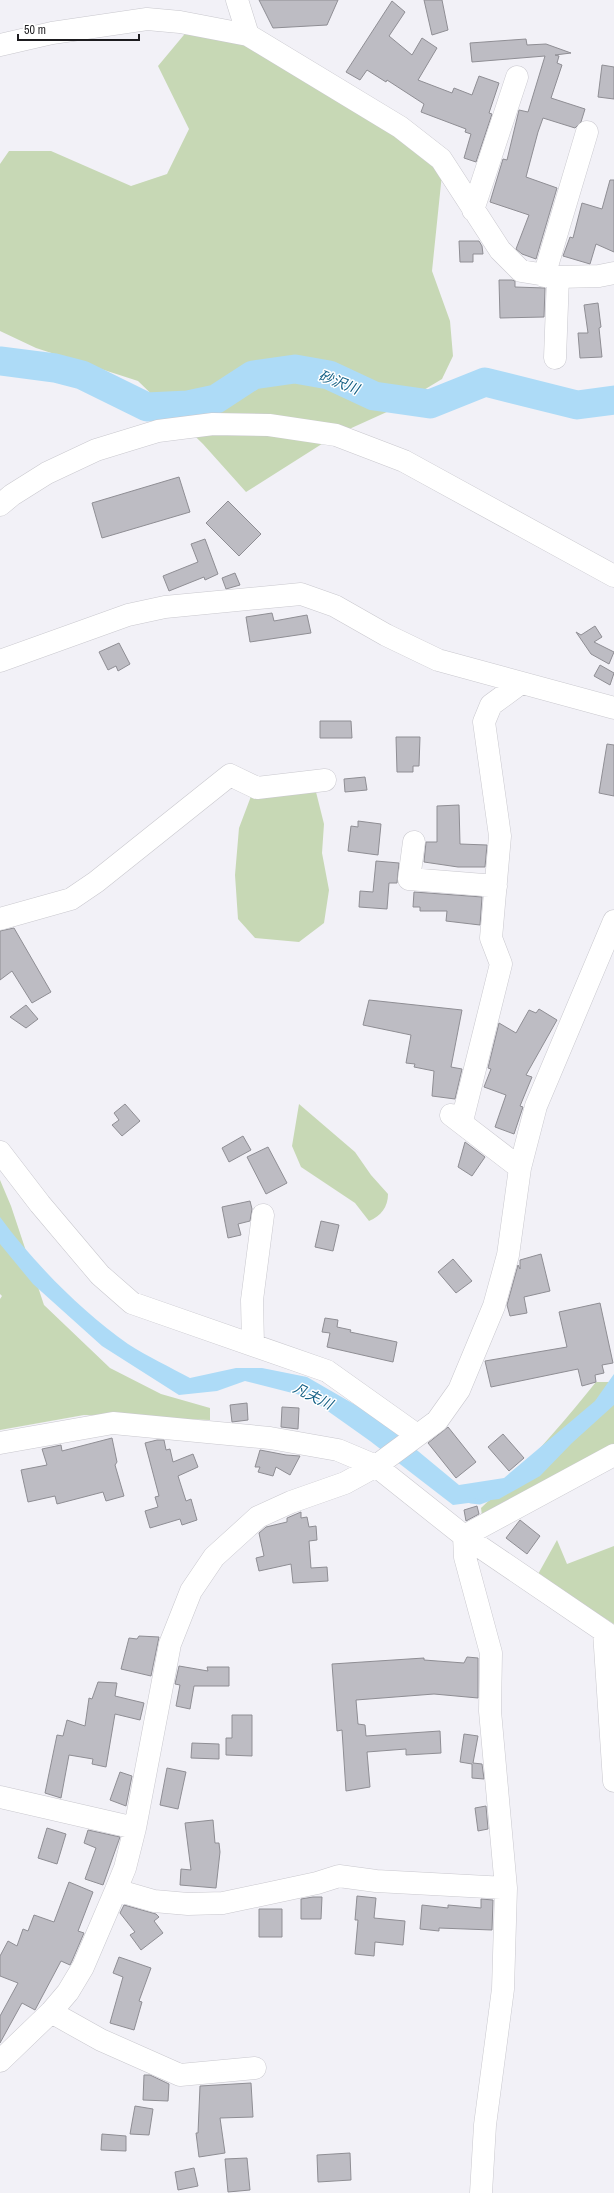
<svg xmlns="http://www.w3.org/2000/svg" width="614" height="2193" font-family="'Archivo Narrow','Noto Sans JP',sans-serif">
<rect width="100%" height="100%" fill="#f2f1f7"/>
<path fill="#c7d8b5" d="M193,24L319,77L442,174L432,271L450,321L453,356L442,379L389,411L336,435L246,492L203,444L138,381L36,348L0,331V164L9,151H51L131,186L167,174L189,129L158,66Z
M315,788L324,824L322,853L329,890L324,923L299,942L255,938L238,919L235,875L239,828L253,791Z
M299,1104L355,1152L371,1175L388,1194C388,1207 381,1216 369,1221L355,1203L301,1167L292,1146Z
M0,1180L11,1206L44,1305L110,1368L161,1394L210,1408V1420L84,1415L0,1430V1299L2,1296L0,1294Z
M596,1382H614V1444L525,1496L482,1516L481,1508C523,1469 560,1427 596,1382Z
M557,1540L567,1564L614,1546V1624L537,1576Z"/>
<path fill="#addbf7" d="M0,1217C33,1262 82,1312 128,1344C148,1357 170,1367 190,1378L236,1368H262L307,1377L378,1418L459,1485L504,1478L595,1401L614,1374V1405L572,1443L540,1476L499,1499L453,1505L370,1441L308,1397L245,1381L217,1391L179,1395L102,1346L33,1284L0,1244Z"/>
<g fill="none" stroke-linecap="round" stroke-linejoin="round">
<path stroke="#addbf7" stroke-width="5" d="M471,1501L480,1502L488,1499"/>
<path stroke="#addbf7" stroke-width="29" d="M0,361L55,368L82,375L147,407L188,405L216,399L253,375L295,369L329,375L374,396L430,404L485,382L577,405L614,400"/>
</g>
<path fill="#bdbcc3" stroke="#8f8e94" d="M259,0H338L327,25L273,28Z
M424,0H442L448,30L432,35Z
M392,1L405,12L389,36L412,55L422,38L437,48L418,80L452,93L454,88L472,95L479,76L499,83L489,113L492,114L476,162L464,158L471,134L465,132L466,129L421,112L424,104L387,80L386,82L367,70L360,80L346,72Z
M526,39L527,45L546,44L571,53L555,55L559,56L557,63L562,65L551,98L585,109L581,122L575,128L543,118L538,132L526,177L557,188L536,259L522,254L516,249L529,215L490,202L503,159L507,160L519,110L528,112L545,56L472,62L470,43Z
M602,65L614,67V99L598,97Z
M610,180H614V252L596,244L590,264L563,256L570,237L573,238L582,203L602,209Z
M459,241H479L482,246L483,254H473V262H460Z
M499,280H512L515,281V287L545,288L544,317L500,318Z
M598,303L601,327L599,328L602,357L580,358L578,333H588L584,305Z
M179,477L190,512L102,538L92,503Z
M228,501L261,534L239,556L206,523Z
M205,539L218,574L205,580L204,577L169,591L163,576L198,562L191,544Z
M235,573L240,585L226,589L222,578Z
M272,613L274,621L307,615L311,633L250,642L246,617Z
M595,626L602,637L594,642L614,652L609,664L591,654L576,632L581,635Z
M119,643L130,664L118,671L116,666L108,670L99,652Z
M600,665L614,673L610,685L594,676Z
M320,721H351L352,738H320Z
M396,737H420L419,766H413V772H397Z
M607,744L614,745V796L599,793Z
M365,777L367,790L345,792L344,779Z
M459,805L460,844L487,845L485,867H458L424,862L426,842H437V806Z
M358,821L381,824L378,855L348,851L351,826L358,827Z
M376,861L399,863L397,883H389L387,909L359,907L360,891L373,892Z
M414,892L482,897L480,925L446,921L447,911H420V907H413Z
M14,928L51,992L32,1003L12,971L0,980V931Z
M369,1000L462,1010L451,1067L462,1069L455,1099L432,1096L434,1071L414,1067L415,1064L406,1063L411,1035L363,1025Z
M26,1005L38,1019L26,1028L10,1017Z
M539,1009L557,1020L526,1075L532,1077L520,1106L523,1107L514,1134L495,1127L506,1095L484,1087L491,1069L488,1068L499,1023L516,1033L529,1010L536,1013Z
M125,1104L140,1121L122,1136L112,1125L119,1120L114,1113Z
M243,1136L251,1150L229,1162L222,1148Z
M465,1142L485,1157L472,1176L458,1167Z
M268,1147L287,1183L266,1194L247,1157Z
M250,1201L252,1209L250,1221L238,1224L241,1235L228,1238L222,1207Z
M321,1221L339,1225L333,1251L315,1247Z
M541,1254L550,1291L524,1297L527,1313L510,1316L507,1305L518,1265L520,1269V1260Z
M453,1259L472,1281L456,1293L438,1272Z
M600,1303L613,1363L602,1365L604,1373L595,1375L596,1382L582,1386L578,1369L491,1387L485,1361L567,1347L559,1312Z
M325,1318L338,1320L337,1327L351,1330L350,1332L397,1342L393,1362L327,1347L330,1333L322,1332Z
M247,1403L248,1420L232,1422L230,1405Z
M282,1407L299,1408L298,1429L281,1427Z
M448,1427L476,1462L456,1478L428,1443Z
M503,1434L524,1458L509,1471L488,1447Z
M112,1438L117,1462L115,1465L124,1496L106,1501L103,1492L57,1504L55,1496L28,1502L21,1470L47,1465L42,1449L61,1445L62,1451Z
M157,1440H164L166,1450L170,1449L173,1462L193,1454L198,1467L178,1476L186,1501L191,1499L197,1520L182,1525L180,1519L150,1528L145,1511L158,1507L155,1497L159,1496L145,1443Z
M260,1450L286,1455L300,1456L290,1475L276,1467L273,1476L258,1472L260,1467H255Z
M477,1506L479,1514L466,1521L464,1510Z
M301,1512V1518L307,1517L309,1527L316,1526L317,1540L309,1541L311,1568L327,1567L328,1581L293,1583L291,1564L259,1571L256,1558L264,1556L259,1533L266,1527L287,1522V1518Z
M520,1520L540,1536L527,1554L506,1538Z
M139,1636L159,1637L151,1676L121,1669L129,1638L137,1639Z
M467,1657L478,1658V1698L434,1694L356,1700L358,1724L365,1725L366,1736L440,1731L441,1753L406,1755V1749L367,1752L370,1787L346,1791L342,1730L337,1731L332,1664L424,1658V1660L464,1663Z
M179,1666L208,1671L207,1667H229V1686H194L190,1709L176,1706L180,1685L175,1684Z
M98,1682L117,1683L115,1696L144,1703L140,1720L115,1714L106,1767L92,1764L93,1759L69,1755L61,1798L45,1793L57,1735L63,1736L67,1720L85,1726L89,1698L92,1699Z
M232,1715H252V1756L226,1755V1738H232Z
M464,1734L478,1736L473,1763L482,1764L484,1779L472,1778V1764L460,1762Z
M192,1743L219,1744V1759L191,1758Z
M167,1768L186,1772L178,1809L160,1805Z
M120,1772L132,1776L126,1806L110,1800Z
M486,1806L488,1829L478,1831L475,1808Z
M213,1820L215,1843H219L220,1852L216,1888L180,1885L181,1869L191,1870L185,1823Z
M47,1828L66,1834L57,1864L38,1858Z
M88,1830L120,1837L103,1885L85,1879L96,1848L84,1843Z
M69,1882L93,1892L78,1931L84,1933L72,1961L70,1965L61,1961L35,2010L22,2003L0,2043V2016L18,1983L0,1976V1956L8,1941L17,1946L23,1929L28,1931L34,1915L54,1922Z
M357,1896L376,1898L374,1918L405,1921L403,1945L375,1942L374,1956L355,1954L358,1920H355Z
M313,1897H322L321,1919H301V1899Z
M481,1899L493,1900L492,1930L439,1928V1931L420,1929L422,1905L448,1908V1905L481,1908Z
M124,1905L156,1914L159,1917L154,1921L163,1933L141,1950L130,1935L135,1932L120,1913Z
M259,1909H282V1937H259Z
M119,1957L151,1968L139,2001L142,2002L134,2030L110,2023L123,1977L113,1973Z
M144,2075H150L169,2084L168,2101L143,2100Z
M251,2083L253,2117L220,2118L225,2153L199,2157L196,2133H198L200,2086Z
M135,2106L153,2109L149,2135L130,2134Z
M102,2134L126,2136V2151L101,2150Z
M350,2153L351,2180L318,2182L317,2155Z
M247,2158L250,2190L228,2192L225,2159Z
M194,2168L198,2186L178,2190L175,2172Z"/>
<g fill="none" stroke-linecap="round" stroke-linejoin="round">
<defs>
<path id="minor" d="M237,0L248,35
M0,45L52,33L147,19L180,22L248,35L400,127L441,159L500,250L521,271L558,277L599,276L614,273
M473,210L517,77
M544,276L587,132
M555,358L558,277
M0,505L12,495L47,473L96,450L158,431L213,424L269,425L336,435L404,461L614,576
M0,661L128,615L165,607L301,594L335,606L386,635L438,660L614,708
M414,842L409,879L496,886
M0,919L71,899L96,882L230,775L257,788L325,780
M451,1115L520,1168
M462,1121L501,964L491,938L500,836L484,722L491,705L521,683
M0,1152L40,1204L100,1275L132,1303L327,1371L417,1435
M253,1345L252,1300L263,1215
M0,1443L113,1423L270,1438L338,1450L376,1466L464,1536L614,1638
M464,1536L465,1557L491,1653L490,1711L506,1888L503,1989L485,2125L481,2193
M464,1536L614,1455
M604,1632L614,1781
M0,1797L135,1828
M116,1890L154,1901L188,1904L223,1903L317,1883L339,1876L376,1881L506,1888
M51,2012L101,2040L180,2075L255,2068
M0,2061L51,2012L68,1992L83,1967L116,1890L125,1868L135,1828L170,1644L191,1591L214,1557L258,1517L291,1502L345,1483L376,1466L437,1421L459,1390L494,1306L508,1255L520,1168L536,1106L614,921"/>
</defs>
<use href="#minor" stroke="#c9c8ce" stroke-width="23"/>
<use href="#minor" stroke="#fff" stroke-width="22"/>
</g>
<g text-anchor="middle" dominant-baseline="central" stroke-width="3" stroke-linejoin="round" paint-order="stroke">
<g font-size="14" font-style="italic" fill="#115e83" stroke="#fff">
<text transform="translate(339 382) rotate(21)">砂沢川</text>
<text transform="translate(313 1396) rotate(26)">凡夫川</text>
</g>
</g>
<path d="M18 34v6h121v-6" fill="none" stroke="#1d1c1f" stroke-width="2"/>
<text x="24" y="34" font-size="12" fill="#1d1c1f" stroke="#ffffff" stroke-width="3" paint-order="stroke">50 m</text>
</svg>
